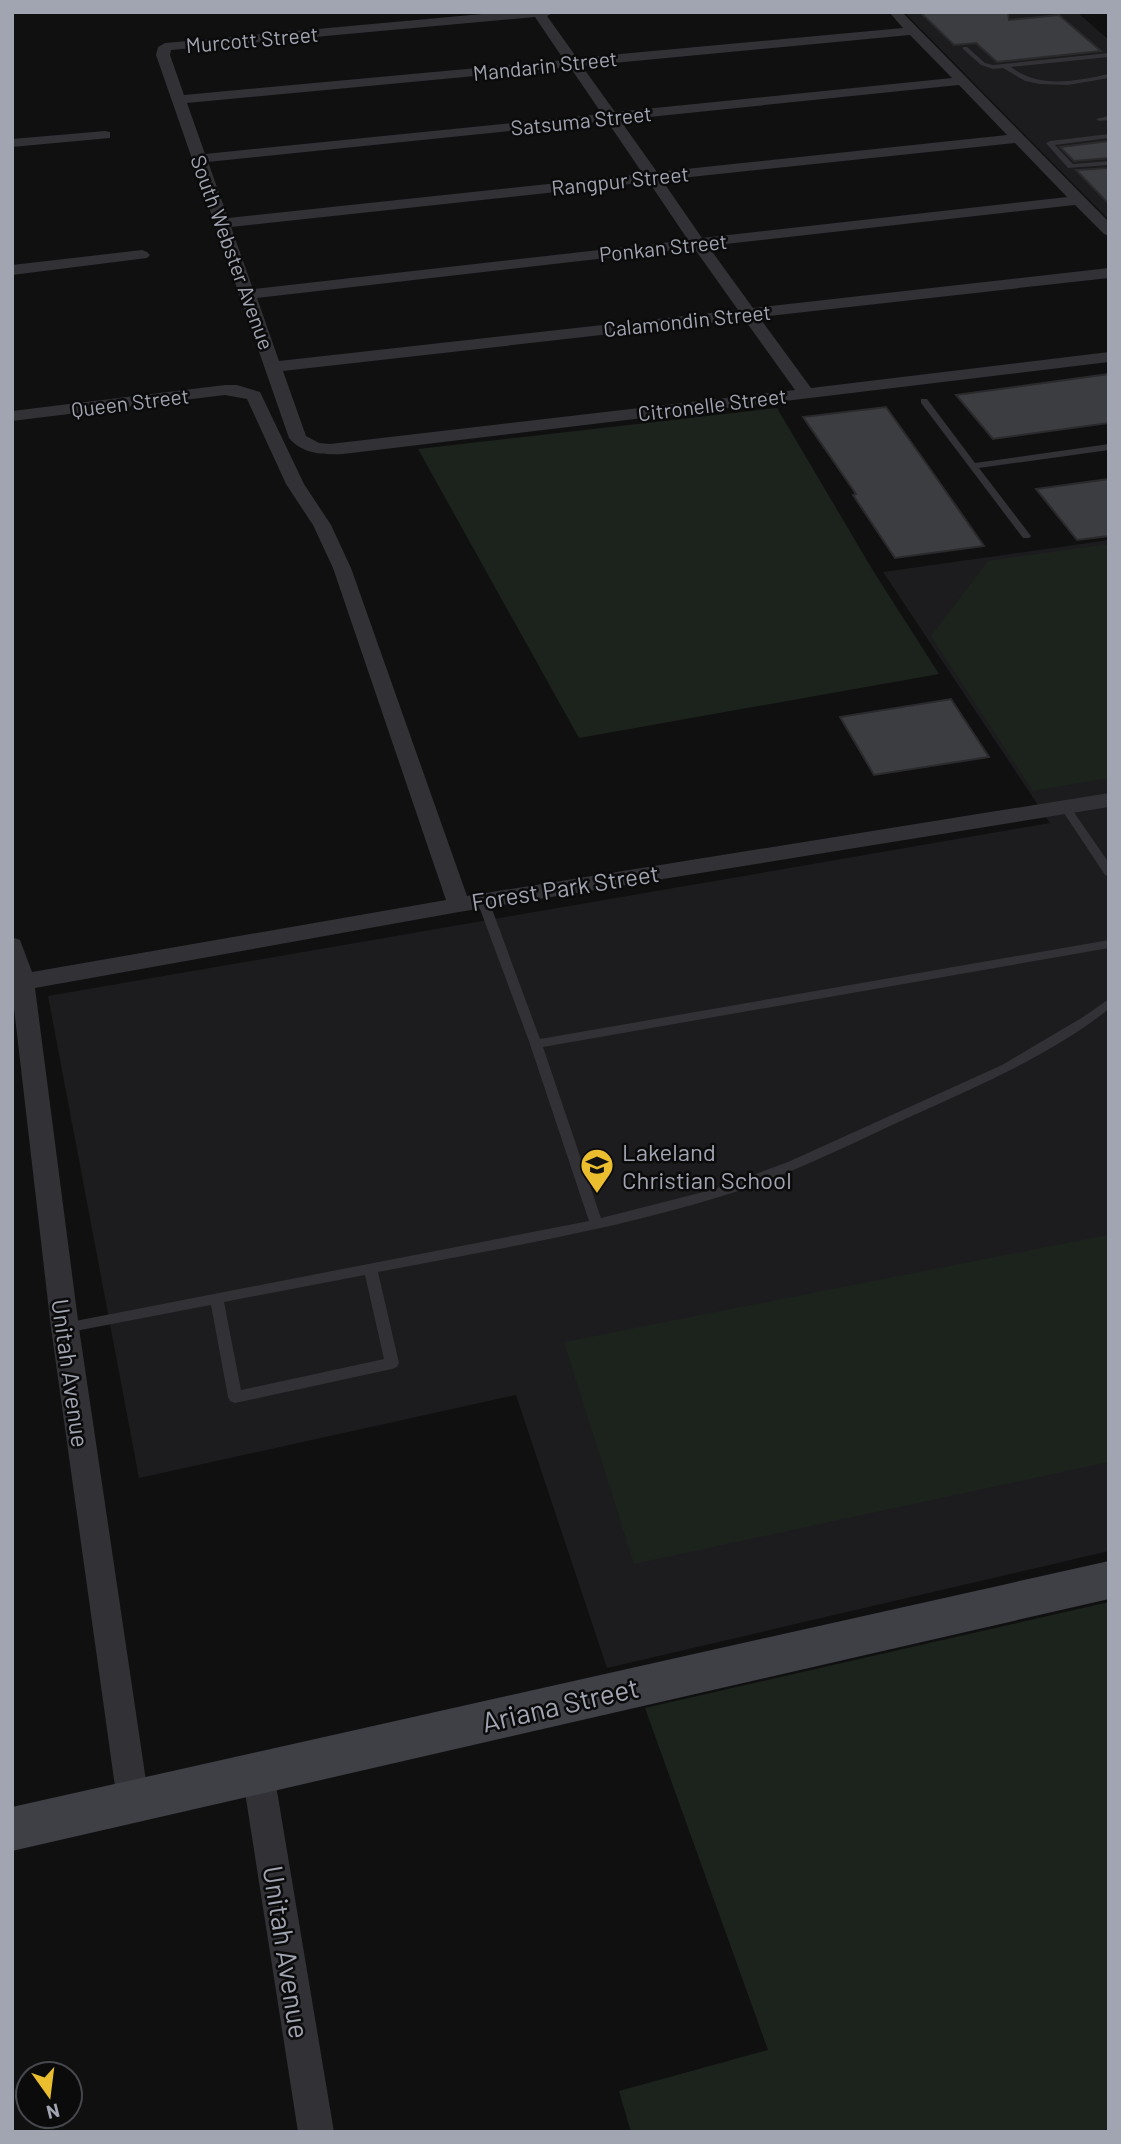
<svg xmlns="http://www.w3.org/2000/svg" width="1121" height="2144" font-family="Barlow,sans-serif">
<rect width="100%" height="100%" fill="#101011"/>
<path fill="#1c1c1e" d="M904,12H1077L1109,40V220Z
M1109,540V1551L607,1668L516,1395L139,1478L48,996L1050,823L883,572Z"/>
<path fill="#1c231d" d="M777,408L872,569L939,674L579,738L418,449Z
M1109,544V778L1033,791L931,636L988,561Z
M1107,1235L1109,1462L634,1564L564,1342Z
M1109,1602V2132H631L619,2091L768,2050L645,1708Z"/>
<path fill="#3c3d41" stroke="#2a2a2d" stroke-width="2" d="M920,12H1008L1009,20L1059,15L1101,51L997,62L976,43L954,45Z
M1109,141V158L1074,161L1060,147Z
M1109,168V204L1076,170Z
M1109,374V423L993,439L956,395Z
M886,407L926,463L984,546L895,558L853,495L856,494L803,417Z
M1109,479V536L1077,540L1036,489Z
M951,699L989,757L874,775L840,717Z"/>
<g fill="none" stroke-linecap="round" stroke-linejoin="round">
<path fill="#313136" fill-rule="evenodd" d="M963,47H967L985,63L993,65L1109,53V57L1011,67C1039,89 1076,81 1109,74V78L1068,85L1040,84L1025,81L1003,68L993,69L981,65L963,49Z
M1109,116V120L1099,121L1096,119Z
M1109,134V138L1055,145L1073,164L1109,161V165L1068,168L1046,143L1050,141Z
M921,399H927L975,463L1109,444V450L979,468L1031,536L1029,538H1023L921,403Z
M1065,804L1069,805L1109,863V876L1105,875L1060,807Z
M483,897L489,901L540,1039L1109,940V948L543,1047L601,1218L715,1189L788,1162L1002,1065L1083,1017L1109,999V1009C1053,1053 987,1082 923,1111C856,1141 790,1176 719,1197C608,1231 492,1250 378,1272L399,1363L397,1367L392,1369L235,1403L230,1401L228,1397L211,1305L65,1333L60,1332L58,1328L60,1324L65,1323L589,1221L530,1044L477,901ZM365,1275L384,1359L241,1390L224,1302Z"/>
<path fill="#313136" fill-rule="evenodd" d="M504,12H555L547,16L577,58L903,28L889,12H902L1109,222V236L1104,234L1075,205L708,246L753,308L1109,268V278L759,317L811,388L1109,352V362L343,454C324,455 302,454 289,438L156,55L158,47L165,43ZM535,17L564,60L184,95L170,55L171,50ZM910,35L952,78L615,112L582,66ZM570,67L602,114L205,154L187,103ZM959,85L1007,135L657,172L620,120ZM607,121L643,174L228,218L208,162ZM1015,143L1067,197L702,238L662,180ZM649,182L688,240L253,289L231,227ZM694,248L738,310L279,361L257,298ZM744,319L795,390L330,444L319,443L306,436L283,371Z
M105,131L110,132V138L12,147V139Z
M142,250L147,252L150,255L147,258L12,275V265Z
M225,385H237L260,392L304,484L331,525L351,568L467,896L1109,793V807L459,912L35,988L79,1328L149,1801L145,1812L133,1816L121,1812L117,1801L51,1328L12,991V937L20,940L32,972L446,900L333,568L313,525L286,484L247,399L225,395L12,421V411Z
M258,1758L269,1762L274,1773L334,2132H298L242,1773L247,1762Z"/>
<path fill="#3f4046" fill-rule="evenodd" d="M1109,1561V1599L12,1851V1807Z"/>
</g>
<defs>
<symbol id="school-pin" viewBox="-11 -11 22 30"><path d="M0 17L-7.5 6A9.5 9.5 0 1 1 7.5 6Z" fill="#eabe2e" stroke="#0b0b0c"/><path d="M0-5L7-2L0 1L-7-2ZM-4 1L0 2.5L4 1V4Q0 6-4 4Z" fill="#111"/></symbol>
</defs>
<g fill-rule="evenodd">
<use href="#school-pin" x="578" y="1146" width="38" height="52"/>
</g>
<g text-anchor="middle" dominant-baseline="central" stroke-width="5" stroke-linejoin="round" paint-order="stroke">
<g font-size="21" fill="#a1a4b1" stroke="#0b0b0c">
<text transform="translate(252 39) rotate(-5)">Murcott Street</text>
<text transform="translate(545 65) rotate(-6)">Mandarin Street</text>
<text transform="translate(581 120) rotate(-6)">Satsuma Street</text>
<text transform="translate(620 180) rotate(-6)">Rangpur Street</text>
<text transform="translate(663 247) rotate(-6)">Ponkan Street</text>
<text transform="translate(233 252) rotate(70)">South Webster Avenue</text>
<text transform="translate(687 320) rotate(-6)">Calamondin Street</text>
<text transform="translate(130 402) rotate(-7)">Queen Street</text>
<text transform="translate(712 404) rotate(-7)">Citronelle Street</text>
</g>
<g font-size="24" fill="#a1a4b1" stroke="#0b0b0c">
<text transform="translate(565 887) rotate(-9)">Forest Park Street</text>
<text transform="translate(71 1373) rotate(82)">Unitah Avenue</text>
</g>
<g font-size="24" fill="#a1a4b1" stroke="#0b0b0c" text-anchor="start">
<text x="622" y="1151">Lakeland<tspan x="622" dy="28">Christian School</tspan></text>
</g>
<g font-size="28" fill="#a1a4b1" stroke="#0b0b0c">
<text transform="translate(560 1704) rotate(-13)">Ariana Street</text>
<text transform="translate(287 1952) rotate(81)">Unitah Avenue</text>
</g>
</g>
<rect width="1121" height="2144" fill="none" stroke="#a1a4b1" stroke-width="28"/>
<g transform="translate(49 2095) rotate(166)"><circle r="33" fill="#0b0b0c" stroke="#47484e" stroke-width="2"/>
<path d="M0-5L12 26L0 18L-12 26Z" fill="#eabe2e"/>
<text y="-10" font-size="19" font-weight="bold" text-anchor="middle" fill="#a1a4b1">N</text>
</g>
</svg>
